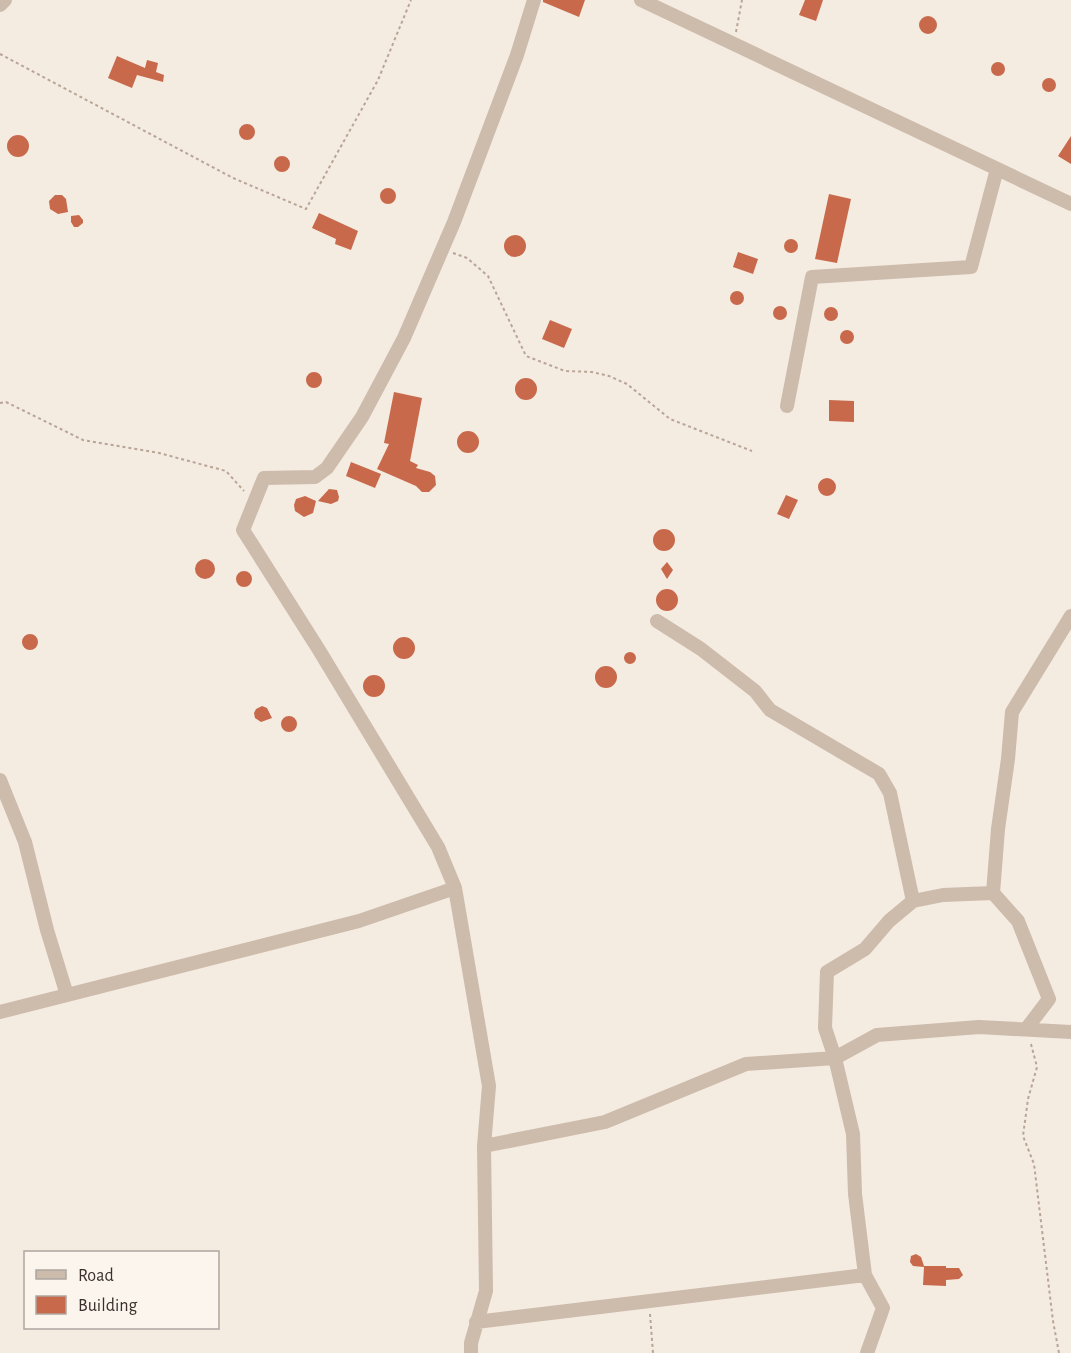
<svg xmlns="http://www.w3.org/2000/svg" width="1071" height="1353" font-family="'Alegreya Sans',sans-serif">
<rect width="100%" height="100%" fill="#f4ebe1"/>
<path fill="#c8694b" d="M543,0H585L579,17L543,2Z
M805,0H823L816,21L799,15Z
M919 25a9 9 0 1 1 18 0a9 9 0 1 1-18 0Z
M117,56L145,68L147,60L158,63L156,72L164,75L163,82L137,75L132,88L108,78Z
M991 69a7 7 0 1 1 14 0a7 7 0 1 1-14 0Z
M1042 85a7 7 0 1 1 14 0a7 7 0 1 1-14 0Z
M239 132a8 8 0 1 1 16 0a8 8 0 1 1-16 0Z
M7 146a11 11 0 1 1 22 0a11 11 0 1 1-22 0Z
M1071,136V164L1058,156Z
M274 164a8 8 0 1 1 16 0a8 8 0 1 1-16 0Z
M380 196a8 8 0 1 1 16 0a8 8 0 1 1-16 0Z
M829,194L851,199L837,263L815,259Z
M55,195H62L66,199L68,212L58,214L50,209L49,201Z
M319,213L358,231L351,250L335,244L336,239L312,228Z
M79,215L83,220V223L78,227H74L71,222V216Z
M504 246a11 11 0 1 1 22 0a11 11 0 1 1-22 0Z
M784 246a7 7 0 1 1 14 0a7 7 0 1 1-14 0Z
M738,252L758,259L753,274L733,267Z
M730 298a7 7 0 1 1 14 0a7 7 0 1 1-14 0Z
M773 313a7 7 0 1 1 14 0a7 7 0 1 1-14 0Z
M824 314a7 7 0 1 1 14 0a7 7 0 1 1-14 0Z
M550,320L572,329L564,348L542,339Z
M840 337a7 7 0 1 1 14 0a7 7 0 1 1-14 0Z
M306 380a8 8 0 1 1 16 0a8 8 0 1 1-16 0Z
M515 389a11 11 0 1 1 22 0a11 11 0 1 1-22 0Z
M394,392L422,398L410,461L418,465L416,468L430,472L435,476L436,485L429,492H422L416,486L377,469L389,444L384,443Z
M829,400L854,401V422L829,421Z
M457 442a11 11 0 1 1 22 0a11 11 0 1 1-22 0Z
M351,462L381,474L375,488L346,476Z
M818 487a9 9 0 1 1 18 0a9 9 0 1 1-18 0Z
M329,489L337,490L339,497L338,501L331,504L318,501Z
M786,495L798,500L789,519L777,514Z
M305,496L316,501L313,513L304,517L295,511L294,505L296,499Z
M653 540a11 11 0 1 1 22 0a11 11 0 1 1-22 0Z
M195 569a10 10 0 1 1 20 0a10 10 0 1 1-20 0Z
M667,562L673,570L667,579L661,569Z
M236 579a8 8 0 1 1 16 0a8 8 0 1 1-16 0Z
M656 600a11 11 0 1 1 22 0a11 11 0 1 1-22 0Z
M22 642a8 8 0 1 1 16 0a8 8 0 1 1-16 0Z
M393 648a11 11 0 1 1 22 0a11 11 0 1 1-22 0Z
M624 658a6 6 0 1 1 12 0a6 6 0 1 1-12 0Z
M595 677a11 11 0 1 1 22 0a11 11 0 1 1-22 0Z
M363 686a11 11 0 1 1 22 0a11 11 0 1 1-22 0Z
M262,706L267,708L272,718L261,722L255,718L254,713L256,709Z
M281 724a8 8 0 1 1 16 0a8 8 0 1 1-16 0Z
M916,1254L921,1257L924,1266H946V1268H959L963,1275L959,1279L946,1280V1286L923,1285L924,1267L913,1266L910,1262L911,1256Z"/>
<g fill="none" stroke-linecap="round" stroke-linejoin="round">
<path stroke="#b9a596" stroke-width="2" stroke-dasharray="3 3" stroke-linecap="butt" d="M736,32L742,0
M0,54L233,178L306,209L378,80L411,0
M453,253L467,258L488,276L526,356L565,371L592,372L609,376L627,384L670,419L752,451
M0,403L6,402L83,440L159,453L226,471L244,491
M1031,1044L1037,1067L1028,1099L1023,1136L1034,1164L1053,1321L1059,1353
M650,1314L653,1353"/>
<path stroke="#cdbbac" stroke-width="14" d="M641,0L1071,204
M0,5L5,0
M787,406L812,277L971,267L997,169
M657,621L701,649L755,691L770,710L879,774L890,793L913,901
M0,780L25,842L47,930L67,995
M993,893L998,829L1008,759L1012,712L1071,616
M0,1012L359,921L455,888
M484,1146L605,1122L746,1064L835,1058L877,1035L979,1027L1071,1032
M476,1322L865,1275
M471,1353V1343L486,1291L484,1146L489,1086L455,888L438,847L319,650L243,530L264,478L315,477L327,468L362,417L404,338L454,222L517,55L534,0
M867,1353L883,1308L865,1275L855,1194L853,1134L835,1058L825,1028L827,972L865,949L889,921L913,901L943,895L993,893L1018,921L1049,999L1027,1028"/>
</g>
<rect x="24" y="1251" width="195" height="78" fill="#fbf5ee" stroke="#aea6a0" stroke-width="1.5"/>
<rect x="36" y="1270" width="30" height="9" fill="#cdbbac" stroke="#aea6a0" stroke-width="1.5"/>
<text x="78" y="1281" font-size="18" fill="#3b302b">Road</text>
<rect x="36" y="1296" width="30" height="18" fill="#c8694b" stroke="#aea6a0" stroke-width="1.5"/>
<text x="78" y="1311" font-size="18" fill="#3b302b">Building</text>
</svg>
